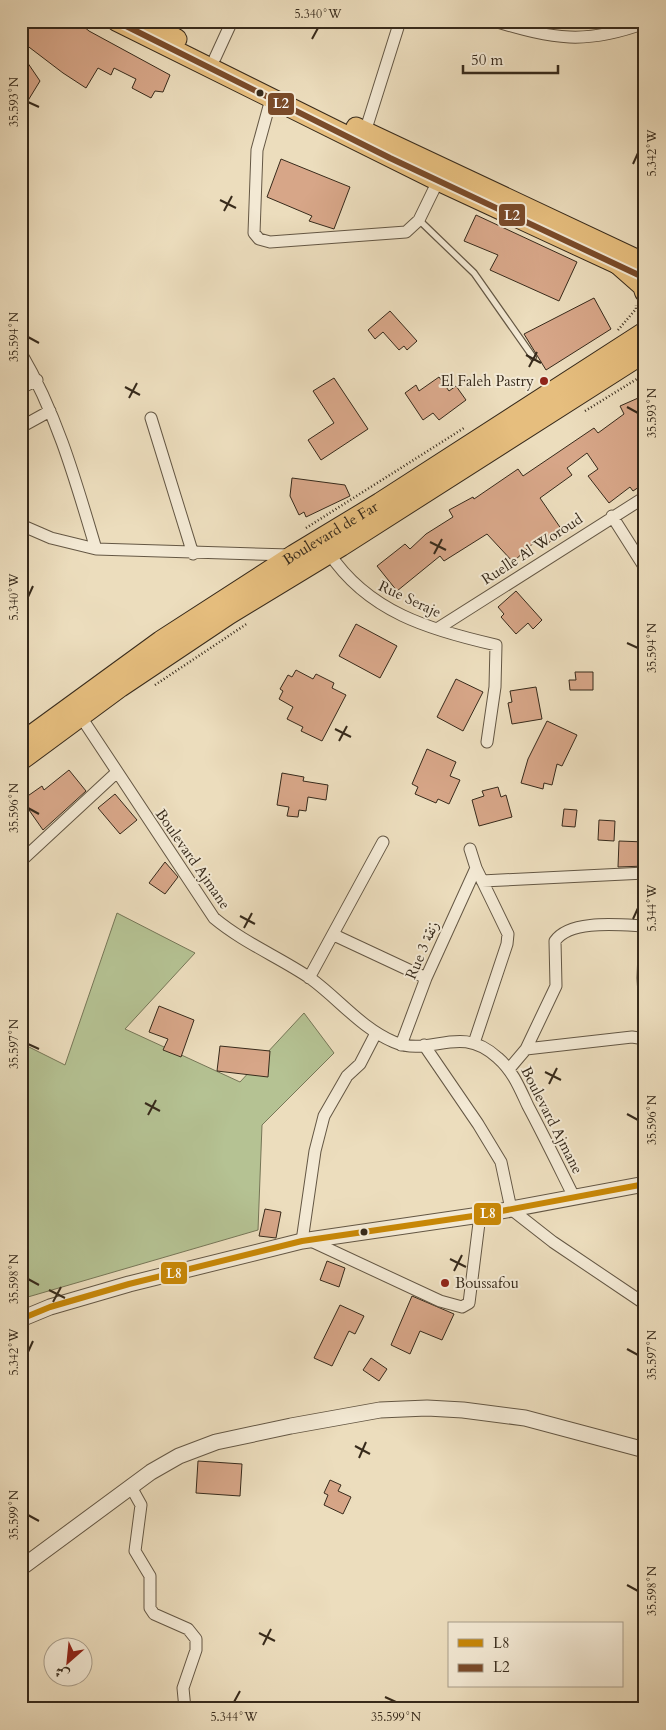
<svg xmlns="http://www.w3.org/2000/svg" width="666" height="1730" font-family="Cardo,Amiri,serif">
<rect width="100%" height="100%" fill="#ecddbd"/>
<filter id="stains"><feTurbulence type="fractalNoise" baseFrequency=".004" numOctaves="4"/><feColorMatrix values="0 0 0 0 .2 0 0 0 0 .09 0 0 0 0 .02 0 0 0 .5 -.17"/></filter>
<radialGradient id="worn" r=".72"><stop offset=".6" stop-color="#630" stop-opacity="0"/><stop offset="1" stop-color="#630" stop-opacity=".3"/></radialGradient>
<path fill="#b5c293" stroke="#767657" d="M117,913L195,953L125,1029L240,1082L304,1013L334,1053L262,1125L258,1230L21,1299V1043L65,1065Z"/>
<path fill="#d7a688" stroke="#372a1b" d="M21,21H77L89,31L170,75L163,92L155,91L151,98L132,88L136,79L114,68L111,75L98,68L86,88L63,73L21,41Z
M21,53L40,81L21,112Z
M281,159L350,187L334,229L309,221L312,216L267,197Z
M476,215L577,262L559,301L490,270L498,255L464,241Z
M594,298L611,329L546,370L524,334Z
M390,311L417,341L407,350L404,346L399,350L383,332L375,339L368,330Z
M439,377L449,391L456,386L466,400L439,420L433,413L423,420L405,393L416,385L419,391Z
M334,378L368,429L321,460L308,440L334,423L313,391Z
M645,395V483L633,491L630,487L609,503L588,476L598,469L587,453L567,468L572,475L540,498L564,533L545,545L540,537L513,562L487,534L444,561L440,556L397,591L377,566L405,544L410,549L426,534L453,517L449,510L473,497L474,499L518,469L523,476L594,428L598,433L624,414L620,406Z
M292,478L345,485L350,496L306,517L304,512L299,515L290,496Z
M516,591L542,620L533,629L528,623L516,634L501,617L504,614L498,607Z
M356,624L397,646L380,678L339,656Z
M296,670L313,679L316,674L334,683L332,688L346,695L322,741L301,731L303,727L287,719L293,707L279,699L283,691L280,689L288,675L292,677Z
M575,672H593V690H570L569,680H576Z
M456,679L483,692L463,731L437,717Z
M536,687L542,719L512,724L508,703L512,702L510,691Z
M547,721L577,735L562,766L557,764L552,785L544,783L543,789L521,783L528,759Z
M427,749L456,762L450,776L460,780L449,804L438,799L436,803L415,794L418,787L412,784Z
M69,770L86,791L43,830L22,800L42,786L44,790Z
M282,773L304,777L303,781L328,785L326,800L308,797L306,811L299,810L298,817L287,816L289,807L277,805Z
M498,787L501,797L506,795L512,817L479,826L472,800L484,796L482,791Z
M115,794L137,820L120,834L98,808Z
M564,809L577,810L575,827L562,826Z
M599,820L615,821L614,841L598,840Z
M619,841L645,842V866L618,867Z
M165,862L178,877L165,894L149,883Z
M159,1006L194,1020L181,1057L163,1050L168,1039L149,1032Z
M220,1046L270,1051L268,1077L217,1071Z
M265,1209L281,1212L276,1238L259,1236Z
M327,1261L345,1268L339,1287L320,1280Z
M412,1296L454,1314L442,1340L420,1331L410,1354L391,1345Z
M340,1305L364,1316L355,1334L349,1331L332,1366L314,1358Z
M371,1358L387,1369L379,1381L363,1370Z
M198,1461L242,1464L240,1496L196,1493Z
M330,1480L341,1485L338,1491L351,1497L343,1514L324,1505L328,1495L324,1493Z"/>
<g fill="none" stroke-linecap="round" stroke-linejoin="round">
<defs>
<path id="service" d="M419,220L474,273L533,357"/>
<path id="minor" d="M494,21C554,39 585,45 645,23
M215,58L232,21
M271,99L257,150L254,233L259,239L270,242L406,232L419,220L438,181
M365,132L400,21
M21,353C57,414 76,482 96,549
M21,388L37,380
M151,418L193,554
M21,427L50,411
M612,516L645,568
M21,525L51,538L96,549L290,555
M329,553C368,612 430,630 496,645L495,687L487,742
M437,629L645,497
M81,717L214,918C244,943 279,957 310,978C339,999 361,1028 394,1042C431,1058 459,1022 498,1058C513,1071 520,1089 528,1106C544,1136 559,1167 574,1197
M470,849L476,868L508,934L507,944L474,1043
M21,861L116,773
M482,881L645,873
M334,935L426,978
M309,978L383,842
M401,1045L426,978L476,868
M424,1045L478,1124L501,1162L511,1209L553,1242L645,1304
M526,1049L556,986L555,941C570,919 621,925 645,926L643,978L645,1013
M509,1069L526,1049L632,1037L645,1039
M309,1240L440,1301L462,1307L469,1303L480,1215
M302,1241L315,1151L324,1116L347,1076L360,1064L376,1033
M131,1487L141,1505L135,1551L150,1576V1608L154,1614L188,1629L196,1639V1650L183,1688L185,1709"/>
<path id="tertiary" d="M21,1319L50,1307L129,1284L302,1241L480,1215L645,1184
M21,1568L151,1472L179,1456L216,1442L291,1426L380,1410L427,1408L463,1410L525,1418L645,1450"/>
<path id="primary" d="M116,21L438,181L632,271
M145,21L177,39
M356,127L645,263"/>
<g id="trunk">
<path d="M618,264L643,286L645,292"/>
<path id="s1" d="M21,743L161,641L294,555L380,503L645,332"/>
<path d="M21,760L120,687L229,614L341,546L645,352"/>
</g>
</defs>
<use href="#service" stroke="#645744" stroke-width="8"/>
<use href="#minor" stroke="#645744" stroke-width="13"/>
<use href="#tertiary" stroke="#645744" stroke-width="17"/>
<use href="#primary" stroke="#372a1b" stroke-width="21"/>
<use href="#trunk" stroke="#372a1b" stroke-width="22"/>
<path stroke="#372a1b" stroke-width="2.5" stroke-dasharray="1 2.5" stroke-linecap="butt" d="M618,330L636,309V305
M585,411L645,374
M306,528L464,428
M155,685L248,623"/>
<use href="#service" stroke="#f3e9d4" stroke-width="5.5"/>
<use href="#minor" stroke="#f3e9d4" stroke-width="11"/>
<use href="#tertiary" stroke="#f3e9d4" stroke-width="15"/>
<use href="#primary" stroke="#e6be7e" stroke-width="19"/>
<use href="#trunk" stroke="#e6be7e" stroke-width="20"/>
<defs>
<path id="bus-1" d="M21,1319L50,1307L129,1284L302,1241L480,1215L645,1184"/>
<path id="bus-2" d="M116,21L390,158L645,278"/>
</defs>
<use href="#bus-1" stroke="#f3e9d4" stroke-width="10"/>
<use href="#bus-2" stroke="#f3e9d4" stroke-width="10"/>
<use href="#bus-1" stroke="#c78707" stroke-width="6"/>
<use href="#bus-2" stroke="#7a4b2a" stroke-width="6"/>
</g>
<path fill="none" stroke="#372a1b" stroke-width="2" d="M312,39L318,28M28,102L39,107M633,164L638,153M220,200L236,208M224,211L232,196M28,337L39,343M526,355L541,363M529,367L537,352M125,387L140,395M129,398L137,383M627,407L638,413M430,542L446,550M434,554L442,539M28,597L33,586M627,643L638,648M335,729L351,737M339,741L347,726M28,808L39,814M240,916L255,924M633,919L638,908M244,928L252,913M28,1044L39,1049M545,1072L561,1080M549,1084L557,1068M145,1103L160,1111M627,1114L638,1120M148,1115L156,1100M450,1259L466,1267M454,1271L462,1255M28,1279L39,1285M49,1290L65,1298M53,1302L61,1287M627,1349L638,1355M28,1352L33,1341M355,1446L370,1454M359,1458L366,1442M28,1515L39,1521M627,1585L638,1591M259,1633L275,1641M263,1645L271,1629M385,1697L396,1702M234,1702L240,1691"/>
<g fill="#372a1b" stroke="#f3e9d4" stroke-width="2">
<circle cx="260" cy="93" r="4.5"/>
<circle cx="364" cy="1232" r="4.5"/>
</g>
<g fill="#8f2418" stroke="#f3e9d4" stroke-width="2">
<circle cx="544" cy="381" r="5"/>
<circle cx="445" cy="1283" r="5"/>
</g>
<g text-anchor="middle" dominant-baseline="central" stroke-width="4" stroke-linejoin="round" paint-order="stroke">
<g font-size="15" fill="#372a1b" stroke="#f3e9d4" text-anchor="end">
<text x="534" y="381">El Faleh Pastry</text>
<text x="455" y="1283" text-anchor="start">Boussafou</text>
</g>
<g font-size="15" fill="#372a1b" stroke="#f3e9d4">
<text stroke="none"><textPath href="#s1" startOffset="374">Boulevard de Far</textPath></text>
<text transform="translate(532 549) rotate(-33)">Ruelle Al Woroud</text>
<text transform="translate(410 599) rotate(25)">Rue Seraje</text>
<text transform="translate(193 859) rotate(55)">Boulevard Ajmane</text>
<text transform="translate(422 950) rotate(-67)">Rue 3 زنقة</text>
<text transform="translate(552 1120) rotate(63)">Boulevard Ajmane</text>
</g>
</g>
<g stroke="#f3e9d4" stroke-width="2">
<rect x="267" y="92" width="28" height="24" rx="5" fill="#7a4b2a"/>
<rect x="498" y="203" width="28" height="24" rx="5" fill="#7a4b2a"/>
<rect x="473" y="1202" width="29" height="24" rx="5" fill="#c78707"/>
<rect x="160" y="1261" width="28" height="24" rx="5" fill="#c78707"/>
</g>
<g font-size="14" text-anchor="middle" font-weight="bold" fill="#fff">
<text x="281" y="108">L2</text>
<text x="512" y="220">L2</text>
<text x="488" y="1218">L8</text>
<text x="174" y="1278">L8</text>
</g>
<rect width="666" height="1730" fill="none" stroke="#ecddbd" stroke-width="55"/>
<rect x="448" y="1622" width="175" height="65" fill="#f3e9d4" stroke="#a89d8a"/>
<rect x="458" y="1639" width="25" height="8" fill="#c78707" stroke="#a89d8a"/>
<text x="493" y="1648" font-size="15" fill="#372a1b">L8</text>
<rect x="458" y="1664" width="25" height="8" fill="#7a4b2a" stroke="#a89d8a"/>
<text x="493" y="1672" font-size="15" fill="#372a1b">L2</text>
<g transform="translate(68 1662) rotate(207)"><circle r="24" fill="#f3e9d4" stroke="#a89d8a"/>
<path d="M0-4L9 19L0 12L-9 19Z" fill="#8f2418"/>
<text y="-8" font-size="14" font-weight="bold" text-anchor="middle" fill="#372a1b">ش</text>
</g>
<path d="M463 65v8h95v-8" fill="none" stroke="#372a1b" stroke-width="2.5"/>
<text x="471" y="65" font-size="15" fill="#372a1b" stroke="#f3e9d4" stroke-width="4" paint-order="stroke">50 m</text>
<rect x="28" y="28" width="610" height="1674" fill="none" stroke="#372a1b" stroke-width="2"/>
<g font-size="12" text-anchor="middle" fill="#372a1b">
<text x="318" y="18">5.340°W</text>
<text transform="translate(14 102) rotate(-90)" y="4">35.593°N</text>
<text transform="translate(652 153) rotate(-90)" y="4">5.342°W</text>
<text transform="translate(14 337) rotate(-90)" y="4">35.594°N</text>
<text transform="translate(652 413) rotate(-90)" y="4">35.593°N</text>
<text transform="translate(14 597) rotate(-90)" y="4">5.340°W</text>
<text transform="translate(652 648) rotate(-90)" y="4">35.594°N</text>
<text transform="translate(14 808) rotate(-90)" y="4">35.596°N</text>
<text transform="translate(652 908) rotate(-90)" y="4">5.344°W</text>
<text transform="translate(14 1044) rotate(-90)" y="4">35.597°N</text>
<text transform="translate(652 1120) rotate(-90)" y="4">35.596°N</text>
<text transform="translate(14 1279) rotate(-90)" y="4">35.598°N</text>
<text transform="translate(14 1352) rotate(-90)" y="4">5.342°W</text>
<text transform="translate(652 1355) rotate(-90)" y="4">35.597°N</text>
<text transform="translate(14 1515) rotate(-90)" y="4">35.599°N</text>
<text transform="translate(652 1591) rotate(-90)" y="4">35.598°N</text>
<text x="234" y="1721">5.344°W</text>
<text x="396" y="1721">35.599°N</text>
</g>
<rect width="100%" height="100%" filter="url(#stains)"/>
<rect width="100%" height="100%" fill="url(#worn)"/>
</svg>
